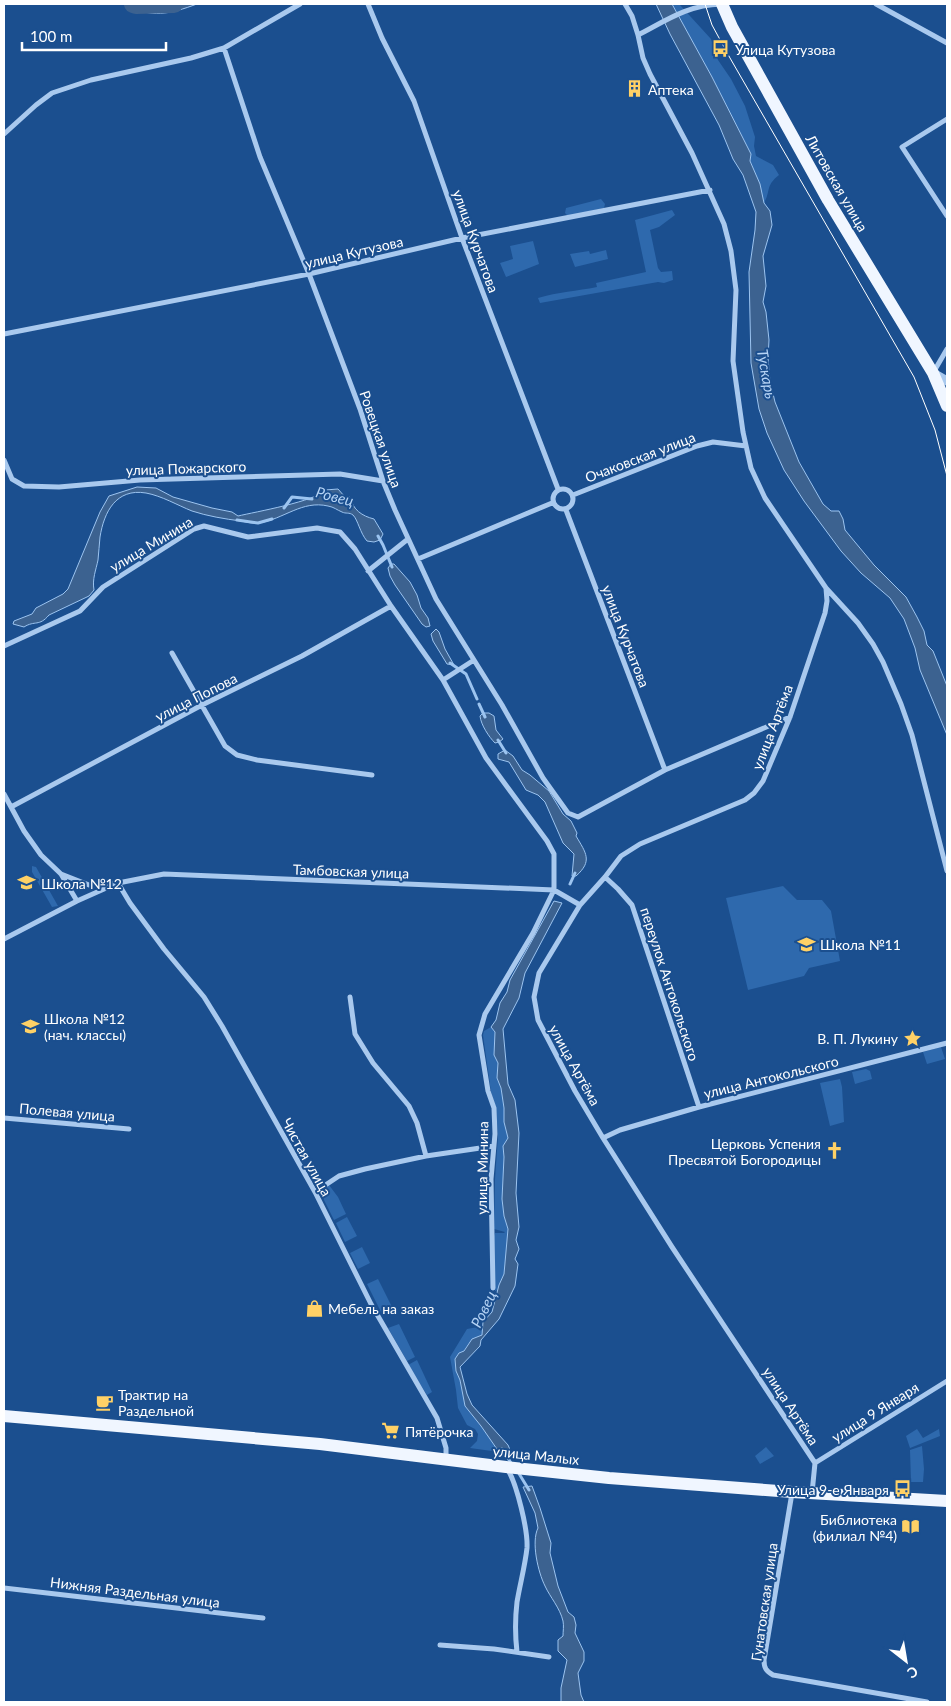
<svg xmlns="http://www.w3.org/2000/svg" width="951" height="1706" font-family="Lato,sans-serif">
<rect width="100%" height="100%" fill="#1b4f8f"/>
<path fill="#2e69ad" d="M672,4H684L680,5L711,39L718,60L731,79L745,106L755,137L754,146L756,156L773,165L779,175C765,186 771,191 764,203L752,165L750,161L751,154L712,77Z
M601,199L605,204L604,208L568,216L565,213L566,208Z
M672,210L675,215L659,227L650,230L658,268L661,272L672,271L673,280L664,283L658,282L540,303L538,298C558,292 577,291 597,287L596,283L646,272L635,220Z
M533,241L539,264L506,277L500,263L513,259L510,246Z
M606,250L608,259L575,267L570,254L589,251L590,254Z
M32,866L36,867L58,906L52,907L32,872Z
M783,886L797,900H822L831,911L840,961L809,968L804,976L748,990L726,898Z
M491,1027L495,1032L494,1055L498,1063L497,1078L501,1088L504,1108V1122L508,1138L503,1146L504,1157L502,1199L504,1216L508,1229L504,1274L498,1290L495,1291L494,1236L495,1233H504L505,1232L494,1229L495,1179L498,1136L496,1108L491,1092L483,1035L484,1031Z
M941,1047L945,1059L927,1064L923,1052Z
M866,1069L870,1071L872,1079L855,1084L852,1072Z
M840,1079L842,1087L844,1122L830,1126L820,1083Z
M329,1185L338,1197L346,1214L334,1220L324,1200L322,1193Z
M347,1217L357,1236L345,1242L336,1223Z
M362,1247L370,1263L358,1269L350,1253Z
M378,1279L394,1311L383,1316L367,1284Z
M399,1324L415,1357L407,1361L388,1328Z
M478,1327L483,1329L482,1335C465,1341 462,1355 456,1371L460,1380L465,1406L481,1426L499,1452L470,1448L477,1441L478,1434L475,1429L467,1425L458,1408L456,1390L450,1357L467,1329Z
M417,1360L432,1392L427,1395L408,1365Z
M917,1429L923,1438L939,1429L940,1436L910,1448L906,1436Z
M922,1446L924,1469L923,1482H911L910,1450Z
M766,1447L774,1456L760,1464L755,1456Z"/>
<path fill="#3c6290" stroke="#9cc4f0" d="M125,4L143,5L197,4C170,14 151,19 125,4Z
M656,4H672L712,77L751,154L750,161L760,184L764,203L770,211L772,225L763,256L766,286L763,302L766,312L769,340L768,358L770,381L775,402L799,462L823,504L831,511H839L843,519L845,530L874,565L906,597L917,617L924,631L927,645L933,651L947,686V735L920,670L915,648L904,619L890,598L861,573L841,551L804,501L784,470L767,433L759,409L751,363L749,272L755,230L756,212L743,175L733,159L719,125L670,34Z
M137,487L156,488L173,497L212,508L232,512L238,516C255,512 317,501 325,490L338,489L345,497H350C353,510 362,516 374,519L383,534L380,540L374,542L367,541C360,533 358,520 353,515C349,512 346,514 342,512C337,510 334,507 328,506C302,500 284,519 259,523C254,524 246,522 241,521C225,519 207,516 192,511C177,505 162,496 146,493C116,488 104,512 100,537C99,545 99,552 98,560C96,570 92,579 94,590L89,596L49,615C39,627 35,620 24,627L13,624L14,621L32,614L36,608L63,594L68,589L100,512L109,496Z
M391,564H394L410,582L417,595L421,608L428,618L430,626L426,627L422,624L395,585L390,576L388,568Z
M436,629L439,632L445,649L454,665L447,664L433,641L431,634Z
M483,713H489L494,716L496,730L503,739L499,742L495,743C489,737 481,725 480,716Z
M505,750L513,756L522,770L530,775L549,791L563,814L571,821L577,833L576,836C586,853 593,861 576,876H572L574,854L563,843L545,802L538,795L526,790L509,762L498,759V754Z
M554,901L562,903L525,973L519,998L503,1029L508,1084L515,1100L519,1133L516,1193L519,1227L516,1240L519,1249L515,1259L518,1264L515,1286L499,1319L481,1340L480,1346L460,1367L467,1394L472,1405L508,1445L511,1452H499L481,1426L465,1406L460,1380L456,1371L455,1359L459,1353L464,1351L472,1339L482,1335L483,1322L492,1312L499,1285L504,1274L508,1229L504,1216L502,1199L504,1157L503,1146L508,1138L504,1122V1108L501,1088L497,1078L498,1063L494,1055L495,1032L491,1027L496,1020L500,1003L507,992L510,980Z
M532,1486L540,1508L551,1543L550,1553L558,1586L568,1612L574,1617L576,1625L575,1633L584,1652V1661L578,1673L581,1695L584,1702H561V1688L567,1660L558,1651V1640L563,1636C563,1631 564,1626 563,1621C560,1608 550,1597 545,1586C538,1572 531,1542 538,1528L535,1513L523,1487Z"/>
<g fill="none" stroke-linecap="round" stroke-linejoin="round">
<path stroke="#9cc4f0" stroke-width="3" d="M284,508L292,497L312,499
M237,520L258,523L272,519
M378,536L383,545L392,567
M450,663L466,674L477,699
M479,704L485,717
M498,740L506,753
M570,884L575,873
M502,1449L511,1463
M518,1472L529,1490"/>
<path stroke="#3c6290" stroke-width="18" d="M133,4L136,5L174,4"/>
<path stroke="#a9c9ee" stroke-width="5" d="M368,4L382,38L414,101L462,238L558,489
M625,4L632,16L638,35L643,58L650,74L692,153L724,224L731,251L736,290L733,361L743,432L751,468L765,498L826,588L858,623L873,644L883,662L901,704L912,735L947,871
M876,4L947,43
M638,35C667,20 688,5 721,4
M224,48L260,157L309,274L360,409L383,481L395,510L436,599L502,705L543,778L568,813L578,817L665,770L790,717
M947,119L902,147L947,216
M4,134L36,105L52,93L91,80L191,58L224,48L300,4
M4,334L309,274L462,238L710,190
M933,373L947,349
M4,460L12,479L24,486L59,487L140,480L340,474L383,481
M553 499a10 10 0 1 1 20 0a10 10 0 1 1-20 0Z
M573,495L697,446L713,442L746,446
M566,510L665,770
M418,559L552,503
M368,571L408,539
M4,646L80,611L103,587L194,529L204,526L248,537L317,528L340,532L355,549L391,606L443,680L486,758L547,841L554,854V890L533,933L485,1014L479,1035L488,1091L494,1108L495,1134L491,1179L493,1288
M172,653L225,746L237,755L257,760L372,775
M443,680L474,660
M4,794L24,831L41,855L61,874L77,901
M11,807L202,705L302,656L391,606
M61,874L89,885L118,883L164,874L554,890L580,905
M605,877L618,889L632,905L699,1107
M118,883L130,903L164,949L204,997L222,1026L315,1192L371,1304L437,1418L446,1448V1459
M4,939L77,901L113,885
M350,997L355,1034L373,1063L409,1106L417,1123L426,1156
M4,1118L129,1129
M603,1138L620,1130L699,1107L947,1043
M315,1192L339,1176L365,1169L426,1156L494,1146
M815,1463L672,1247L603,1138L575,1091L538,1020L534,997L539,973L580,905L605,877L621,856L640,844L745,800L754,793L763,781L790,717L825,613L827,601L826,588
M815,1463L947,1381
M508,1470C517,1485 528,1530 527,1548C525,1566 520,1584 517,1602C515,1619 515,1635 517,1652
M792,1493L764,1660C764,1668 766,1671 773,1675L927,1702
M812,1493L815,1463
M4,1588L263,1618
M440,1645L494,1649L549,1657"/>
<path stroke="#a9c9ee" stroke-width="9" d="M933,373L947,381"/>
<path stroke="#f0f6ff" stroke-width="12" d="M722,4L732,27L828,200L933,373L947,406
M4,1416L320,1444L506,1467L609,1478L792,1492L947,1501"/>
<path stroke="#fff" stroke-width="1" d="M705,4L712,25L730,58L914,377L935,430L947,476"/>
</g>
<defs>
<symbol id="bus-bare" viewBox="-9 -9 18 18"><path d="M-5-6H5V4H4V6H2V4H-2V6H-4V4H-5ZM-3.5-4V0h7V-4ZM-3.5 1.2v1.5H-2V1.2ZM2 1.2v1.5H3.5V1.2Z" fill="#ffd166" stroke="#1b4f8f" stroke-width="2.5" paint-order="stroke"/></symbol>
<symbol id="building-bare" viewBox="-9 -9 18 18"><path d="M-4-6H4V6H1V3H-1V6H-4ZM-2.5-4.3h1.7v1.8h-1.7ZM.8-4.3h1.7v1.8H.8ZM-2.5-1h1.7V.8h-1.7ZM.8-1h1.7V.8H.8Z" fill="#ffd166" stroke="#1b4f8f" stroke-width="2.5" paint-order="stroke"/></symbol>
<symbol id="school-bare" viewBox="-9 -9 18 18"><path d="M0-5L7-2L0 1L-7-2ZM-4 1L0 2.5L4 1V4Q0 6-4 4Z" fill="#ffd166" stroke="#1b4f8f" stroke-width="2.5" paint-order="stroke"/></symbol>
<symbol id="sight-bare" viewBox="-9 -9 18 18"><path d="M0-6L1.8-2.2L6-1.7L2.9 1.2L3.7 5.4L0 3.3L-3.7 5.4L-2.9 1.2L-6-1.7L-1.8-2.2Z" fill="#ffd166" stroke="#1b4f8f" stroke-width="2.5" paint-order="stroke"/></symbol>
<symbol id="church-bare" viewBox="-9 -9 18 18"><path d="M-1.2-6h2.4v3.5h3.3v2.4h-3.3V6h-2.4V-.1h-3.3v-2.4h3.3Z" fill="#ffd166" stroke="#1b4f8f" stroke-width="2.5" paint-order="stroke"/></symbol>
<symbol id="shop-bare" viewBox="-9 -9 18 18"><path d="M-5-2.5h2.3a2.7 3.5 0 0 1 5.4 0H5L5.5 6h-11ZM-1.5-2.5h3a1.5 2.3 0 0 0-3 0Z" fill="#ffd166" stroke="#1b4f8f" stroke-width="2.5" paint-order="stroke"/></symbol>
<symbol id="cafe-bare" viewBox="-9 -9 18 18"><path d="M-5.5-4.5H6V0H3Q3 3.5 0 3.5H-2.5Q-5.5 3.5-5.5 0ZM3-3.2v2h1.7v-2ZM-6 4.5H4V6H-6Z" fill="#ffd166" stroke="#1b4f8f" stroke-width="2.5" paint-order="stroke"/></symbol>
<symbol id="supermarket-bare" viewBox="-9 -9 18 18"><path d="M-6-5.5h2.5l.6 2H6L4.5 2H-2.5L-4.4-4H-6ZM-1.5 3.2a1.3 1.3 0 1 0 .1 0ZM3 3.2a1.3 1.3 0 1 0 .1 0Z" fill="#ffd166" stroke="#1b4f8f" stroke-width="2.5" paint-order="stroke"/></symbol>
<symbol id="library-bare" viewBox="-9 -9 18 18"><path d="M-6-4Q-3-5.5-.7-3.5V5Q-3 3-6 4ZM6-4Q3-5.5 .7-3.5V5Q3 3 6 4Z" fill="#ffd166" stroke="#1b4f8f" stroke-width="2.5" paint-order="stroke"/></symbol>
</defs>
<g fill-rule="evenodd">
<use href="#bus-bare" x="708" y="36" width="25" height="25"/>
<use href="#building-bare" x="622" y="76" width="25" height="25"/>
<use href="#school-bare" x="14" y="870" width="25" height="25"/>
<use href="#school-bare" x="794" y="932" width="25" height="25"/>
<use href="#school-bare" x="18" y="1014" width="25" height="25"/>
<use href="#sight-bare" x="900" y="1026" width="25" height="25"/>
<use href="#church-bare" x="822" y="1138" width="25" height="25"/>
<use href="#shop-bare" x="302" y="1296" width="25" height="25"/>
<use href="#cafe-bare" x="92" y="1390" width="25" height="25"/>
<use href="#supermarket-bare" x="378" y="1418" width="25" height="25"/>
<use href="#bus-bare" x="890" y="1476" width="25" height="25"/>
<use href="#library-bare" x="898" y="1514" width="25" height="25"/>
</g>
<g text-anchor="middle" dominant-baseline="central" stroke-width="4" stroke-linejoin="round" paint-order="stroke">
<g font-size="14" fill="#fff" stroke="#1b4f8f" text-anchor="start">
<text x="735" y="49">Улица Кутузова</text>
<text x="648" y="89">Аптека</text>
<text x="41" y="883">Школа №12</text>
<text x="820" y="944">Школа №11</text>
<text x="44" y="1018">Школа №12<tspan x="44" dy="16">(нач. классы)</tspan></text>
<text x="898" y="1038" text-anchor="end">В. П. Лукину</text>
<text x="821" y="1143" text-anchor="end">Церковь Успения<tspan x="821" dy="16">Пресвятой Богородицы</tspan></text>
<text x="328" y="1308">Мебель на заказ</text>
<text x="118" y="1394">Трактир на<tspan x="118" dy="16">Раздельной</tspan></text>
<text x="405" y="1431">Пятёрочка</text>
<text x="889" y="1489" text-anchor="end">Улица 9-е Января</text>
<text x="897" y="1519" text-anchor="end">Библиотека<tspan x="897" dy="16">(филиал №4)</tspan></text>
</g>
<g font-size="14" fill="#fff" stroke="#1b4f8f">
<text transform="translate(837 183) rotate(60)">Литовская улица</text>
<text transform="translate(476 241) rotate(70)">улица Курчатова</text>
<text transform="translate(354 252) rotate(-13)">улица Кутузова</text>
<text transform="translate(381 439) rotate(71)">Ровецкая улица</text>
<text transform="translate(640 457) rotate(-21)">Очаковская улица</text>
<text transform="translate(186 468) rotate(-2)">улица Пожарского</text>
<text transform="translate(151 544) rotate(-31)">улица Минина</text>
<text transform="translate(626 636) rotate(69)">улица Курчатова</text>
<text transform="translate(196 697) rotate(-27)">улица Попова</text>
<text transform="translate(772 727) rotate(-69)">улица Артёма</text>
<text transform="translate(351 871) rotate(2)">Тамбовская улица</text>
<text transform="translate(670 984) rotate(72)">переулок Антокольского</text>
<text transform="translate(575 1065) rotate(61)">улица Артёма</text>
<text transform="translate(771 1077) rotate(-14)">улица Антокольского</text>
<text transform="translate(67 1112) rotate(5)">Полевая улица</text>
<text transform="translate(307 1157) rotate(61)">Чистая улица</text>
<text transform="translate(482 1168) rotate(-89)">улица Минина</text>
<text transform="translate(791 1406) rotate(57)">улица Артёма</text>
<text transform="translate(875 1412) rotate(-32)">улица 9 Января</text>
<text transform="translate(536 1455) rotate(6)">улица Малых</text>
<text transform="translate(135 1592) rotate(7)">Нижняя Раздельная улица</text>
<text transform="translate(764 1602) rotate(-82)">Гунатовская улица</text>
</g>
<g font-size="15" font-style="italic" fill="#b5d3f5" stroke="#1b4f8f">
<text transform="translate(767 374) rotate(80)">Тускарь</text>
<text transform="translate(335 496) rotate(15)">Ровец</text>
<text transform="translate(483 1309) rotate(-64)">Ровец</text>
</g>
</g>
<rect width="951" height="1706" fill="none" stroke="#ffffff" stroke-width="10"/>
<g transform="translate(906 1661) rotate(149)" stroke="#1b4f8f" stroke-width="4" paint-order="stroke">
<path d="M0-4L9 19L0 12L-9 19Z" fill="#ffffff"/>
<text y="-8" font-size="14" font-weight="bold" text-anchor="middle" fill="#ffffff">С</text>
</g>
<path d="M22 42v8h144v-8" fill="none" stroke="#ffffff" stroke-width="2.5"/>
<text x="30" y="42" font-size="15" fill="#ffffff" stroke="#1b4f8f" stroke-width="4" paint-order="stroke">100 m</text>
</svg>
